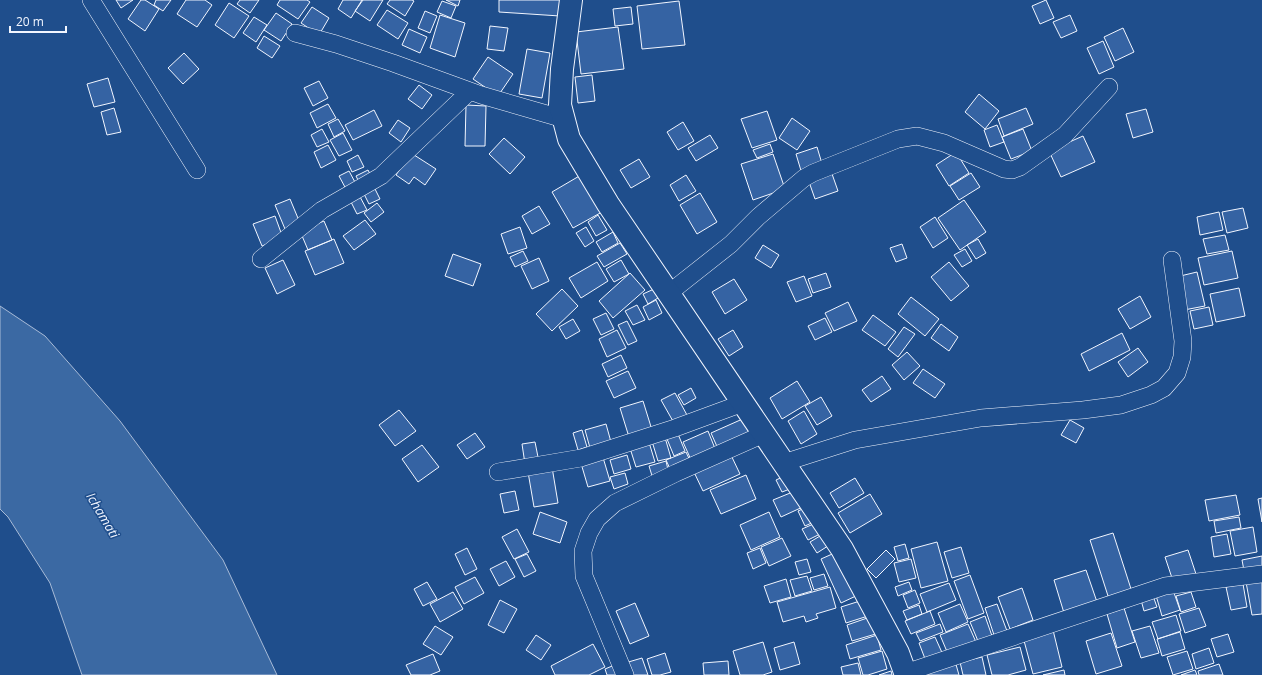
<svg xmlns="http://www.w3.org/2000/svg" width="1262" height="675" font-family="'Open Sans',sans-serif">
<rect width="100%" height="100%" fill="#1f4e8c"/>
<path fill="#3b69a3" stroke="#a8bbd7" d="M0,306L45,336L120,421L223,560L277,675H82L50,583L8,517L0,509Z"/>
<path fill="#3563a3" stroke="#f2f6ff" d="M116,0H133L121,8Z
M141,0H145L159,9L145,31L128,19Z
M156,0H171L163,11L154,5Z
M186,0H205L212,5L197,27L177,14Z
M240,0H259L250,13L237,4Z
M280,0H307L310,2L298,19L277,5Z
M343,0H362L351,18L338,9Z
M363,0H383L370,21L355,11Z
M390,0H412L414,1L405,16L387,4Z
M446,0H460L458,6Z
M499,0H561L560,16L499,12Z
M1046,0L1054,18L1040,24L1032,6Z
M442,1L456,6L451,18L437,12Z
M679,1L685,45L642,49L637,6Z
M229,3L249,16L234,38L215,25Z
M312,7L329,18L319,35L301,23Z
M631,7L633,24L615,26L613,9Z
M387,10L408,23L398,39L377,25Z
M425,11L437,16L430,33L418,28Z
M276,13L292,24L281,41L264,30Z
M440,15L465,23L455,57L430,48Z
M1070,15L1077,31L1061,38L1053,22Z
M254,17L267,25L256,42L243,33Z
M490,26L508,28L504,51L487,49Z
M618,27L624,69L581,74L576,32Z
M1123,28L1134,52L1115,61L1104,37Z
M409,29L427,37L420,53L402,45Z
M264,36L280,46L272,58L257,48Z
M1103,41L1114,67L1099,74L1087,48Z
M527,49L550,53L542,98L519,94Z
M184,53L199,69L183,84L168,68Z
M488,57L513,74L498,96L473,79Z
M592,75L595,101L578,103L575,77Z
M108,78L115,102L94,107L87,84Z
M319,81L328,98L313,106L304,88Z
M419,85L432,95L422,109L408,99Z
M979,94L999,111L985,129L965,112Z
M328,104L336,118L317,128L310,113Z
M466,105L486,106L485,146H465Z
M114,108L121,132L107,135L101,112Z
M1026,108L1033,124L1004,136L998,119Z
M1146,109L1153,132L1133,138L1126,114Z
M374,110L382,126L353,140L345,125Z
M767,111L777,140L752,148L741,119Z
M792,118L810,131L797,150L779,138Z
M338,119L345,131L334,137L328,124Z
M398,120L410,128L401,142L389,133Z
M683,122L694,141L678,150L667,132Z
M997,125L1004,142L990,147L984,130Z
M322,129L329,142L317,147L311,135Z
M1023,129L1032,151L1011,159L1002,137Z
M343,133L352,150L339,156L330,140Z
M710,135L718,148L696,161L688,148Z
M1083,136L1095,162L1061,177L1049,151Z
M504,138L525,157L510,174L489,154Z
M770,144L773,152L757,158L753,150Z
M328,145L336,160L321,168L314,152Z
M817,147L823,167L802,174L796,154Z
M956,152L969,173L949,186L936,165Z
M411,153L436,169L425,185L414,177L409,184L396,175Z
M773,154L785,189L753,200L741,164Z
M358,155L364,167L352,172L347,161Z
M639,159L650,177L631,188L620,170Z
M368,170L372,178L360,184L356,176Z
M349,171L356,184L346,189L339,176Z
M831,171L838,191L815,199L808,179Z
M971,173L980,187L959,200L950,186Z
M581,175L602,212L573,228L552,192Z
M686,175L696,191L679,201L670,185Z
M373,185L380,199L369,204L362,190Z
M358,193L367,210L357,214L349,198Z
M700,193L717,222L697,234L680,205Z
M290,199L300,223L285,229L275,205Z
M964,200L986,232L960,250L938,218Z
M377,203L384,212L371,222L364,213Z
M539,206L550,224L532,234L522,216Z
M1243,208L1248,228L1227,233L1222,212Z
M1219,212L1223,230L1200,235L1197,217Z
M598,215L607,230L596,236L588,222Z
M275,216L283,238L262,246L253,224Z
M935,217L948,238L933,248L920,227Z
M365,220L376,234L354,250L343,236Z
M324,221L332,240L308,250L300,231Z
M520,227L527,248L508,254L501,234Z
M586,227L594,241L585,247L576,233Z
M613,232L618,243L602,252L596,242Z
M1225,235L1229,250L1207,254L1203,239Z
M334,239L344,263L315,275L305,251Z
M978,239L986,253L976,259L967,245Z
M620,243L627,254L604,267L597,256Z
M902,244L907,258L896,262L890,248Z
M763,245L779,255L771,268L755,258Z
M965,249L972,261L962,267L954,255Z
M523,251L528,261L515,267L510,257Z
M1232,251L1238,278L1204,285L1198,258Z
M453,254L481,264L473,286L445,276Z
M539,258L549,281L532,289L521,266Z
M283,260L295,285L277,294L265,268Z
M621,260L629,274L614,282L606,269Z
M597,262L608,281L581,298L569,278Z
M949,262L969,286L951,301L931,277Z
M1197,272L1205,306L1184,310L1176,277Z
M630,273L645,290L613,318L599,301Z
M826,273L831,287L813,293L808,279Z
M804,276L812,296L796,302L787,282Z
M734,279L747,300L725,314L712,292Z
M1239,288L1245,316L1216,322L1210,294Z
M562,289L578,306L552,331L536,314Z
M654,289L658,298L648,304L643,294Z
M1140,296L1151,317L1130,329L1118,309Z
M911,297L939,319L925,336L898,314Z
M656,300L662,313L649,320L643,307Z
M848,302L857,321L834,331L825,313Z
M637,305L645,320L633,325L625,311Z
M1209,307L1213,325L1194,329L1190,311Z
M606,313L614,329L601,335L593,319Z
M873,315L896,332L885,346L862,330Z
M825,318L832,332L815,340L808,326Z
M573,319L580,331L566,339L559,327Z
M627,321L637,341L628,345L618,325Z
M941,324L958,337L949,351L931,338Z
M904,327L915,334L898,357L888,349Z
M617,330L626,348L607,357L599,339Z
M733,330L743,347L729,356L718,339Z
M1122,333L1130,350L1089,371L1081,354Z
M1138,348L1148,362L1128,377L1118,362Z
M907,352L920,366L904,380L892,365Z
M621,355L627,368L608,377L602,364Z
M923,369L945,384L935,398L913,383Z
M628,371L636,388L614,398L606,381Z
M882,376L891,389L871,402L862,390Z
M797,381L810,402L782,419L770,398Z
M691,388L696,398L684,405L678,395Z
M675,393L687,415L674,423L661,400Z
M821,397L832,416L817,425L805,406Z
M643,401L652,430L629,437L620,408Z
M399,410L416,431L395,446L379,425Z
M804,411L817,434L801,444L788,421Z
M747,417L754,435L719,451L711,433Z
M1070,420L1084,428L1076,443L1061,435Z
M606,424L611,442L590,448L585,430Z
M582,430L587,447L578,450L573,433Z
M708,431L716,451L692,462L683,442Z
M475,433L485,447L467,459L457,445Z
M664,434L671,458L658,461L651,438Z
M678,434L685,451L674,456L667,439Z
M648,439L655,462L636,467L629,445Z
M535,442L539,462L525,464L522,444Z
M422,445L439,467L418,482L402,459Z
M686,452L691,463L671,471L666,460Z
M730,453L740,474L703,491L693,470Z
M602,454L610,481L588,487L580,460Z
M627,455L631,469L614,474L610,460Z
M666,461L669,474L653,479L649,466Z
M552,467L558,503L534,507L528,472Z
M625,473L628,484L614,489L610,477Z
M789,474L795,487L782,492L776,480Z
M746,475L756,499L721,514L710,490Z
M855,478L864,493L839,508L830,493Z
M800,489L807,505L781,517L773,500Z
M515,491L519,510L504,513L500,494Z
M870,494L882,514L850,533L838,513Z
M1236,495L1240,515L1209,521L1205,500Z
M1262,498V522L1258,499Z
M809,506L816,521L805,526L798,511Z
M540,512L567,522L560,543L533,534Z
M769,512L780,537L751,550L740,525Z
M1239,517L1241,528L1216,533L1214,521Z
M818,522L824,532L808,540L802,529Z
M1253,527L1257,552L1235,556L1230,531Z
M517,529L529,552L514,559L502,537Z
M825,533L831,544L817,553L810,542Z
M1113,533L1132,592L1109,599L1090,540Z
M1227,534L1231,554L1214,557L1211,537Z
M782,538L791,556L769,566L761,547Z
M937,542L948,581L921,588L911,549Z
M905,544L909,558L898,561L894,547Z
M961,547L969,573L952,578L944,552Z
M467,548L477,569L465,575L455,554Z
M760,548L766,563L753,569L747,553Z
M886,550L895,559L876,578L867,569Z
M1188,550L1196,574L1173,581L1165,557Z
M839,551L858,595L841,603L821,559Z
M527,554L536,571L524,577L515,559Z
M1262,556V572L1245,576L1242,560Z
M807,559L811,572L799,575L795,562Z
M911,559L916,578L899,582L894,563Z
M506,561L515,577L499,586L490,569Z
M1086,570L1097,602L1064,613L1054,580Z
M824,574L828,586L814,590L810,578Z
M970,575L984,613L968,619L954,581Z
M807,576L812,591L795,596L790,580Z
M475,577L484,593L464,604L455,587Z
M786,579L791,597L770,603L764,586Z
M1262,579V614L1252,615L1246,582Z
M427,582L437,599L423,606L414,589Z
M909,582L912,590L898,596L895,587Z
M949,583L956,600L927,612L920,594Z
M1243,584L1247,607L1231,610L1226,587Z
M830,587L836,608L816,614L818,618L806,622L804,616L783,622L777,602Z
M1172,587L1180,610L1162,616L1155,592Z
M1022,588L1033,620L1010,629L998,597Z
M915,590L920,603L908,608L903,595Z
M453,592L463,609L440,622L430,604Z
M1191,592L1196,607L1181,612L1176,596Z
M1152,593L1157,607L1144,611L1140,596Z
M500,600L517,609L504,633L488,625Z
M863,600L868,616L846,623L841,607Z
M635,603L649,636L630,644L616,611Z
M960,604L968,622L946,632L938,613Z
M997,604L1007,631L994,635L985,608Z
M919,605L922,614L907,620L903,611Z
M1124,608L1135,642L1117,648L1107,614Z
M1199,608L1206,626L1185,633L1179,614Z
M930,611L935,624L911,634L905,621Z
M1176,615L1181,631L1158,639L1152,622Z
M873,616L879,633L852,641L847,625Z
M985,616L992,636L978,641L970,622Z
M940,624L943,632L920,641L916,633Z
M968,624L976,642L948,654L940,635Z
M435,626L453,637L441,655L423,644Z
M1150,626L1159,653L1141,658L1132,631Z
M1053,630L1062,667L1033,674L1023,637Z
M1180,632L1185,649L1162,656L1157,639Z
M1111,633L1122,666L1096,674L1086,641Z
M1228,634L1234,652L1217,657L1211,639Z
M536,635L551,645L541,660L526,650Z
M877,635L881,650L850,659L846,645Z
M935,637L944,657L927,664L919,643Z
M763,642L772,672L763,675H740L733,651Z
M794,642L800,664L780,670L774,648Z
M593,644L605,667L589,675H555L551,666Z
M1020,647L1026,670L1008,675H992L987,655Z
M1209,648L1214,663L1196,669L1192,654Z
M882,651L887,669L868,675H863L858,658Z
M1187,651L1193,669L1173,675L1167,657Z
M665,653L671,672L660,675H652L647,659Z
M433,654L440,671L430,675H411L406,665Z
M982,657L986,675H963L960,662Z
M642,658L648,675H629L625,663Z
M728,661L729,675H704L703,663Z
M955,661L959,675H926Z
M858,663L861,675H843L841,667Z
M617,664L622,675H607L605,669Z
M1219,664L1223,675H1199L1198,671Z
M1064,670L1065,675H1043Z
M1195,670L1197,675H1181Z
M891,671L892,675H879Z"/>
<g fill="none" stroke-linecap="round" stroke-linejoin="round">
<defs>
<path id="minor" d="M91,0L197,170
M295,33L336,44L393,63L481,95L564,119
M261,259L322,210L381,176L470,91
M669,293L731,244L758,217L804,178L813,173L898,139L917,136L944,143L1004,169L1012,170L1020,167L1065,135L1109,87
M783,463L855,440L981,418L1083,410L1121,405L1151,395L1164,388L1177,373L1182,357L1183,341L1172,260
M498,472L581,458L675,428L743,403
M905,673L1165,586L1262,574
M625,675L584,576L583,551L589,533L597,519L615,503L676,473L764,434"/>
<path id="trunk" d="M571,0L562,69L560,105L569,139L608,204L842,549L898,653L906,675"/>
</defs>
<use href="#minor" stroke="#f2f6ff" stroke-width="18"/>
<use href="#trunk" stroke="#f2f6ff" stroke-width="24"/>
<use href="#minor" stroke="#1f4e8c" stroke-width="17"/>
<use href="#trunk" stroke="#1f4e8c" stroke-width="22"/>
</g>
<g text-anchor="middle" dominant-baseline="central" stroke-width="3" stroke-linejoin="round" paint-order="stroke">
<g font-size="13" font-style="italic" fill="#f2f6ff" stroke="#1f4e8c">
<text transform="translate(103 515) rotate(59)">Ichamati</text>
</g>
</g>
<path d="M10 26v6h56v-6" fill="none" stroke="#f2f6ff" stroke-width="2"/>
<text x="16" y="26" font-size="12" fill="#f2f6ff" stroke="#1f4e8c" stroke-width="3" paint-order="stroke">20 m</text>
</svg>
